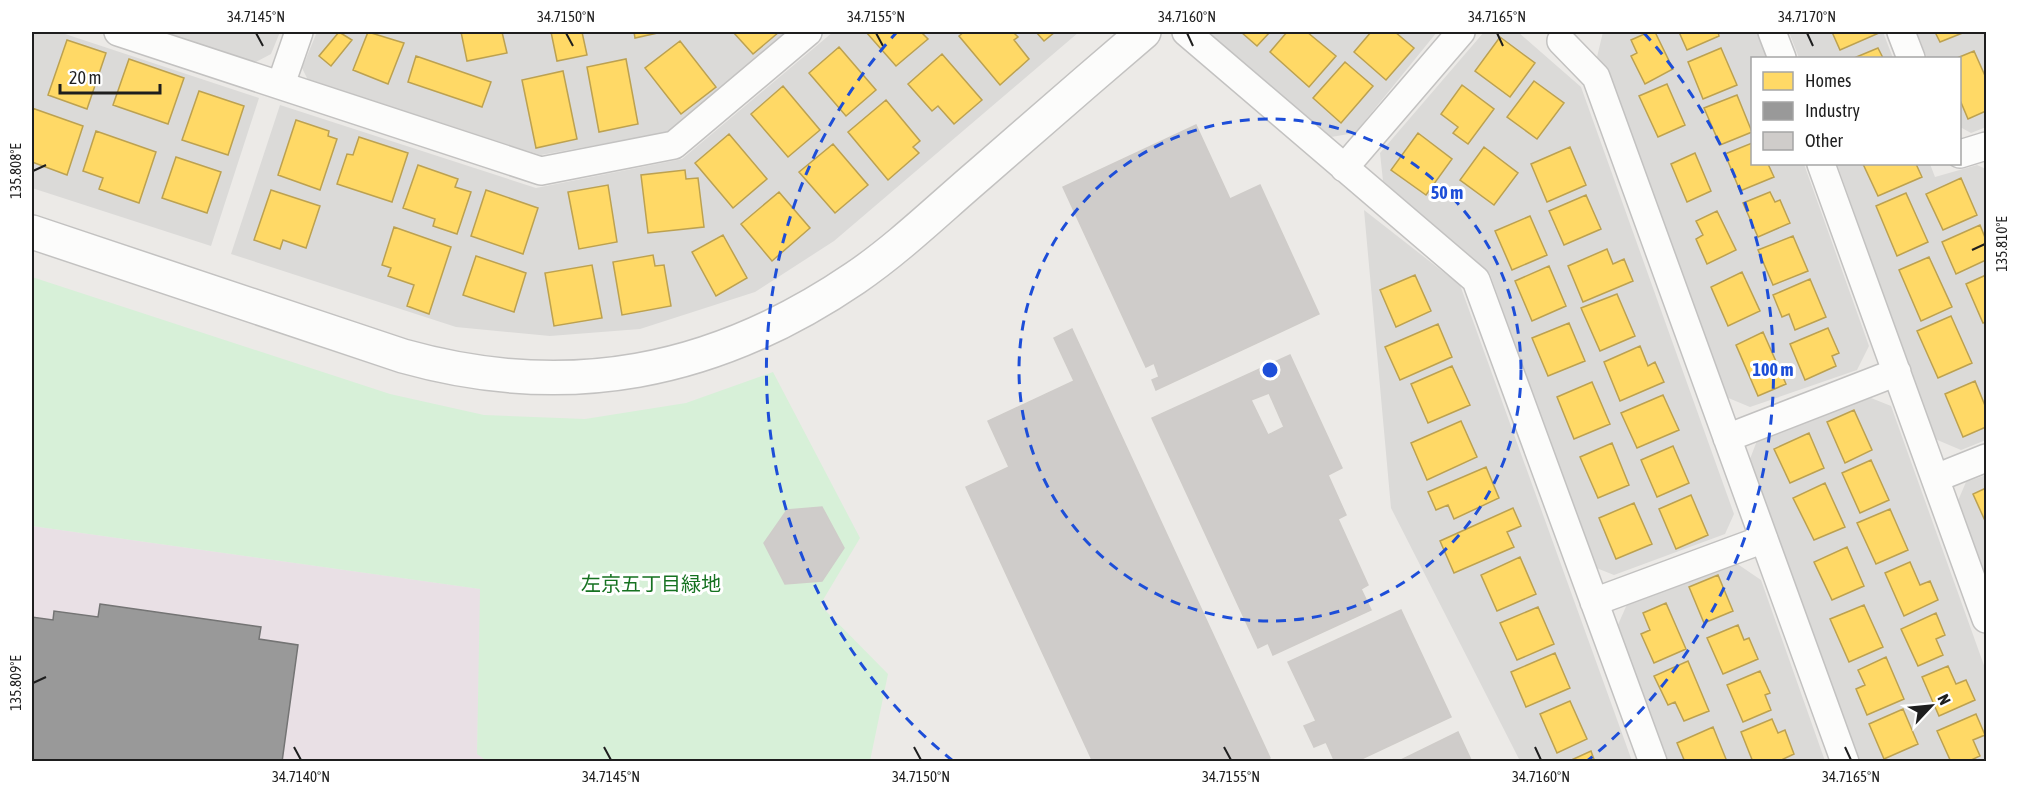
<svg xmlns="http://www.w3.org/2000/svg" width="2018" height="793" font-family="'Asap Condensed','Noto Sans JP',sans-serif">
<rect width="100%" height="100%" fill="#eceae7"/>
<path fill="#dbdad8" d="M32,32H59L259,98L211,246L32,188Z
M159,32H280L271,54L254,63Z
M317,32H788L669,132L541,155L308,80L302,68Z
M833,32H1079L834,241L755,292L640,329L550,336L456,327L231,254L280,105L536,188L682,159Z
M1206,32H1437L1355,133L1331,137Z
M1484,32H1518L1581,87L1734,514L1725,534L1614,575L1594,567L1490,274L1383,181L1380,153Z
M1603,32H1757L1767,58H1752V164H1804L1869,346L1857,370L1750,407L1726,397L1610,74L1597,57Z
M1789,32H1883L1893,58H1799Z
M1917,32H1984L1986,39V127L1971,133L1960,127V58H1927Z
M1837,164H1930L1935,177L1977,165L1986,169V440L1961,450L1935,439Z
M1364,210L1460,285L1632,761H1520L1391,508Z
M1871,398L1891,406L1986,671V761H1858L1750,459L1758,438Z
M1986,475V583L1957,503L1966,482Z
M1736,563L1761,580L1825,761H1665L1617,627L1628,602Z"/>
<path fill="#e9e0e5" d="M32,526L481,589L477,753L487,761L32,762Z"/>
<path fill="#d7f0d8" d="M32,277L390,394L484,415L585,419L686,403L773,372L860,538L820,605L888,674L870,761H487L477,754L480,589L32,526Z"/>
<path fill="#ffd966" stroke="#bca150" stroke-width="1.5" d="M339,32L352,40L331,66L319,56Z
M368,32L404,43L388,84L353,70Z
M461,32H502L507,53L467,61Z
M551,32H582L587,55L557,61Z
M634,32H662L635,38Z
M733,32H779L753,54Z
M866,32H921L928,39L896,66Z
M964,32H1013L1018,37L1014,40L1029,59L1000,85L959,36Z
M1036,32H1055L1044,41Z
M1241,32H1270L1257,46Z
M1287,32H1307L1336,56L1309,87L1270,52Z
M1371,32H1395L1414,48L1386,80L1354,52Z
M1649,32H1655L1673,69L1645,84L1631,56L1637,53L1631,40Z
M1679,32H1718L1719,36L1687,50Z
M1832,32H1879V33L1840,50Z
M1935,32H1965L1940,42Z
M1500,37L1535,63L1510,97L1475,71Z
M67,40L106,53L87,109L48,95Z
M680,41L716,87L681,114L645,68Z
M839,47L876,90L846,116L809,73Z
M1721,48L1737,85L1703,99L1688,62Z
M1878,48L1883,58H1854Z
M1974,51L1986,78V111L1968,119L1960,100V58H1957Z
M942,54L982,100L954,124L938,106L932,111L908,84Z
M416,56L491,82L482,107L408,82Z
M129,59L184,78L168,124L113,105Z
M626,59L638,124L599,132L587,67Z
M1345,62L1373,86L1341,123L1313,98Z
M563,71L577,139L536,148L522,80Z
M1534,81L1564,103L1537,139L1507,117Z
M1667,84L1685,125L1658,137L1639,96Z
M1462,85L1494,109L1468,144L1453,133L1458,127L1441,114Z
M783,86L820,130L788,157L751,114Z
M199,91L244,106L228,155L182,140Z
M1737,95L1752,132L1720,145L1704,108Z
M886,100L920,141L913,147L919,153L888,180L848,132Z
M32,108L83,126L67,175L32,162Z
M296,120L329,131L328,136L337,139L320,190L278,175Z
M96,131L156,152L139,203L99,189L103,178L83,171Z
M1418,133L1452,159L1426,195L1391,170Z
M729,134L767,179L733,208L695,163Z
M359,137L408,153L392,202L337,184L347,154L353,155Z
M1752,143V164H1768L1774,177L1740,191L1725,154Z
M833,144L868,185L835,213L799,172Z
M1484,147L1518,173L1494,205L1460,180Z
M1570,147L1586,185L1547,202L1531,164Z
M1695,153L1711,191L1687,202L1671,164Z
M176,157L221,172L207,213L162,198Z
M1863,164H1916L1922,177L1878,196Z
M418,165L458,179L455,187L471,192L457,234L433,226L435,219L403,208Z
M685,170L686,179L698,178L704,227L648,233L641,175Z
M1961,178L1977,215L1943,230L1926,194Z
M608,185L617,242L579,249L568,192Z
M271,190L320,206L306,248L283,240L280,249L254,240Z
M486,190L538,208L523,254L471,236Z
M779,192L810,228L772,261L741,224Z
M1770,192L1775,202L1780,200L1790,223L1758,237L1743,203Z
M1906,193L1928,242L1897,256L1876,206Z
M1586,195L1601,229L1564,245L1549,211Z
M1717,211L1736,250L1707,264L1696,239L1703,235L1696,221Z
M1530,216L1547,255L1512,270L1495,231Z
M1980,225L1986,240V260L1956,274L1942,242Z
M394,227L451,247L429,314L407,306L414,285L388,276L391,268L382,265Z
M723,235L747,278L716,296L692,252Z
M1793,236L1808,271L1773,285L1758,250Z
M1607,249L1613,264L1624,259L1633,281L1583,302L1568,266Z
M653,255L655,266L664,265L671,306L622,315L613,262Z
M476,256L526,273L514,312L463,295Z
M1929,257L1952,307L1921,321L1899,270Z
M592,265L602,318L554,326L545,273Z
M1549,266L1566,306L1532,321L1515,281Z
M1742,272L1760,311L1728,326L1711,287Z
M1415,275L1431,311L1396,327L1380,290Z
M1986,275V322L1983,323L1966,284Z
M1810,279L1826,317L1795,330L1789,314L1782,317L1773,295Z
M1617,294L1635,336L1600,351L1581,308Z
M1951,316L1972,363L1938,378L1917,331Z
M1569,323L1585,361L1548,376L1532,338Z
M1438,324L1452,357L1400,380L1385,347Z
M1828,328L1839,353L1832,356L1836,366L1805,380L1790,344Z
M1763,332L1786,384L1758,396L1736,345Z
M1640,346L1648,366L1655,362L1664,382L1620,401L1604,362Z
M1452,366L1470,405L1428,423L1411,384Z
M1975,381L1986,408V427L1963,437L1945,394Z
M1592,382L1610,424L1574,439L1557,397Z
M1663,395L1679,430L1637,448L1621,413Z
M1854,410L1872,450L1845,463L1827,422Z
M1461,421L1477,457L1427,480L1411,443Z
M1809,433L1824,468L1790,483L1774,449Z
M1612,443L1629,485L1598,498L1580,457Z
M1673,446L1689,483L1657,497L1641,460Z
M1871,460L1889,500L1860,513L1842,473Z
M1486,467L1499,498L1454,519L1448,505L1436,510L1428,492Z
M1825,483L1845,527L1814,540L1793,498Z
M1986,488V523L1973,494Z
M1691,495L1708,535L1676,549L1659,509Z
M1634,503L1652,544L1616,559L1599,518Z
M1513,508L1521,526L1507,532L1514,547L1454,573L1440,541Z
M1890,509L1908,550L1876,564L1857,523Z
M1847,547L1864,586L1832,600L1814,562Z
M1520,557L1536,594L1497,611L1481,575Z
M1910,562L1920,585L1930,581L1938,600L1904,616L1885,573Z
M1718,575L1733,611L1704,623L1689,587Z
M1666,603L1686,649L1654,663L1641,634L1650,630L1643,613Z
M1864,605L1883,647L1849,662L1830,619Z
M1538,607L1554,644L1517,660L1500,623Z
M1936,613L1945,635L1936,639L1943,655L1918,666L1901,629Z
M1738,625L1744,640L1749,638L1758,659L1723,674L1707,638Z
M1555,653L1570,688L1526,707L1511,672Z
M1886,657L1904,699L1867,715L1856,689L1865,685L1858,670Z
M1688,661L1709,711L1684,721L1675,702L1668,705L1654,676Z
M1948,666L1956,684L1966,680L1975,700L1939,716L1922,677Z
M1760,671L1770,693L1765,695L1771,710L1743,722L1727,685Z
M1570,701L1587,739L1557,753L1540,714Z
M1903,709L1918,744L1884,759L1869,724Z
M1976,714L1985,735L1973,740L1980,756L1967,762H1951L1937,731Z
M1772,719L1778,733L1785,730L1794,754L1777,762H1753L1741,732Z
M1713,727L1726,759L1719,762H1685L1677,743Z
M1591,751L1595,762H1567Z"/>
<path fill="#999" stroke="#747474" stroke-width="1.5" d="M100,604L261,627L259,639L298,645L282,762H32V617L53,620L54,611L98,617Z"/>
<path fill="#cfccca" stroke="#cfccc9" stroke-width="1.5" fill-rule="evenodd" d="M1196,125L1230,199L1260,185L1319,314L1156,390L1152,380L1159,377L1154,363L1146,367L1063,187Z
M1072,329L1270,758L1262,762H1093L966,487L1009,467L988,421L1074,381L1054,338Z
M1290,355L1342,468L1328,475L1346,515L1338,519L1368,585L1361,589L1371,610L1273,655L1268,643L1258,648L1152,418ZM1269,393L1284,427L1268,435L1251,400Z
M822,507L844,548L822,581L785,584L764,543L787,510Z
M1401,610L1451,717L1355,762H1335L1326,742L1314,747L1304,726L1316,721L1288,662Z
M1458,732L1472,762H1397Z"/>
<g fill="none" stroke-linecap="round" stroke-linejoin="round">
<defs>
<path id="minor" d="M118,32L541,171L674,145L808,32
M1186,32L1476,280L1653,762
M1772,32L1782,58
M1901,32L1911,58
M1561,41L1596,77L1845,762
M281,84L299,32
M1960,154L1986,146
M1821,164L1986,619
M1344,168L1461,32
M1727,438L1897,372
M1936,478L1986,458
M1594,602L1764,539"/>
<path id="tertiary" d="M32,232L403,356C567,402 714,374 855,278C899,248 939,209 980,174C1035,126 1089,79 1144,32"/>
</defs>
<use href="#minor" stroke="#c3c2c1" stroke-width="30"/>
<use href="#tertiary" stroke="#c3c2c1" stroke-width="36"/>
<use href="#minor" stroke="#fcfcfb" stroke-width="27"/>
<use href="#tertiary" stroke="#fcfcfb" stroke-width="33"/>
</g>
<path fill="none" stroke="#1e1e1e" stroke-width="2" d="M256,33L263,46M566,33L573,46M876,33L883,46M1187,33L1193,46M1497,33L1503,46M1807,33L1813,46M33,171L46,165M1972,250L1985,244M33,683L46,677M294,747L301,760M604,747L611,760M914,747L921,760M1224,747L1231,760M1535,747L1541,760M1845,747L1851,760"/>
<g fill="none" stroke="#1d4ed8" stroke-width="3" stroke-dasharray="10 8">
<circle cx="1270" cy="370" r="251"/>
<path d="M953 761A503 503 0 0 1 896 33M1644 33A503 503 0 0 1 1587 761"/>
</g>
<g text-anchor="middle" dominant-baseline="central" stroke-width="6" stroke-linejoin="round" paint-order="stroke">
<g font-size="20" fill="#167221" stroke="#fff">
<text x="651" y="583">左京五丁目緑地</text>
</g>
</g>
<circle cx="1270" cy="370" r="9" fill="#1d4ed8" stroke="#fff" stroke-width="3"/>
<g font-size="18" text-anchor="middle" font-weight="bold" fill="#1d4ed8" stroke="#fff" stroke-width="6" stroke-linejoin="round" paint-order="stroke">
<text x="1447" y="199">50 m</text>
<text x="1773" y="376">100 m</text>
</g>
<rect width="2018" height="793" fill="none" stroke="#ffffff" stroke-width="66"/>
<rect x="1751" y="57" width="210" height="108" fill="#ffffff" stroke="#a5a5a5" stroke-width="1.5"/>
<rect x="1763" y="72" width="30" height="18" fill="#ffd966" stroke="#a5a5a5" stroke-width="1.5"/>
<text x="1805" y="87" font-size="18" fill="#1e1e1e">Homes</text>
<rect x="1763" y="102" width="30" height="18" fill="#999999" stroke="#a5a5a5" stroke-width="1.5"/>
<text x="1805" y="117" font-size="18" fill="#1e1e1e">Industry</text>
<rect x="1763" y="132" width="30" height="18" fill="#cfccca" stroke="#a5a5a5" stroke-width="1.5"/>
<text x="1805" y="147" font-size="18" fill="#1e1e1e">Other</text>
<g transform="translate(1931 706) rotate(64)" stroke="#ffffff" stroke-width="4.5" paint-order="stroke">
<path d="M0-4.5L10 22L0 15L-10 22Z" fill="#1e1e1e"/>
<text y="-9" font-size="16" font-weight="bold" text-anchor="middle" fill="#1e1e1e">N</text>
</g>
<path d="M60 84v9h100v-9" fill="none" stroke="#1e1e1e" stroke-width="3"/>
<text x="69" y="84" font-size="18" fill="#1e1e1e" stroke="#ffffff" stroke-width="4.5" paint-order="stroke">20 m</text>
<rect x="33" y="33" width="1952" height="727" fill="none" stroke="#1e1e1e" stroke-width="2"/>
<g font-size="15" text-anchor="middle" fill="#1e1e1e">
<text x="256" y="22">34.7145°N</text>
<text x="566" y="22">34.7150°N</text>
<text x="876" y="22">34.7155°N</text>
<text x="1187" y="22">34.7160°N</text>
<text x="1497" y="22">34.7165°N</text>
<text x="1807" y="22">34.7170°N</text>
<text transform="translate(16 171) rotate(-90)" y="5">135.808°E</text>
<text transform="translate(2002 244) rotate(-90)" y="5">135.810°E</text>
<text transform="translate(16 683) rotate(-90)" y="5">135.809°E</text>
<text x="301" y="782">34.7140°N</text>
<text x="611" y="782">34.7145°N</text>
<text x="921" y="782">34.7150°N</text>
<text x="1231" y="782">34.7155°N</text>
<text x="1541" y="782">34.7160°N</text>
<text x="1851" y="782">34.7165°N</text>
</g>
</svg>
